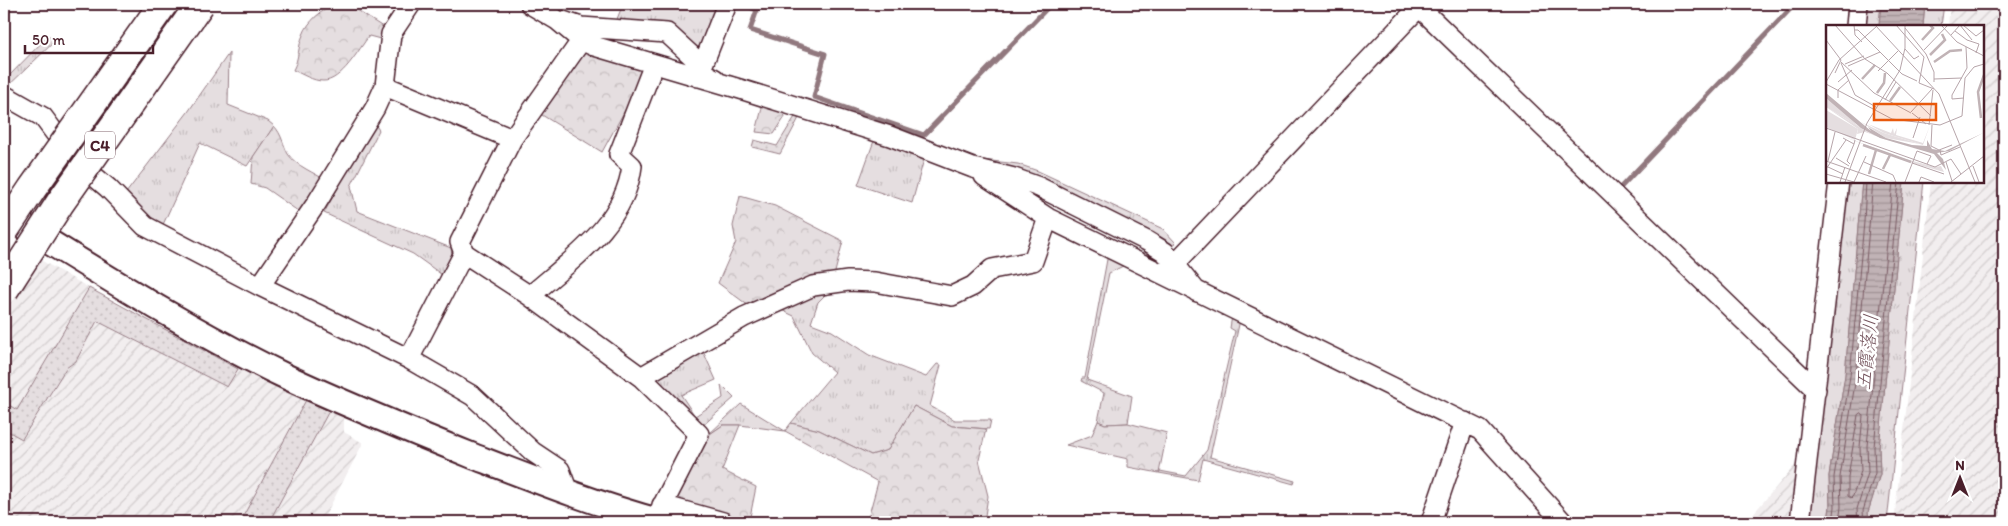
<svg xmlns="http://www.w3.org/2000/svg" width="2008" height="526" font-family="Itim,'Klee One',sans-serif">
<defs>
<pattern id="industrial-furrows" width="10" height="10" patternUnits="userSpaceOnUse" patternTransform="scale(1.25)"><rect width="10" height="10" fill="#f2eeef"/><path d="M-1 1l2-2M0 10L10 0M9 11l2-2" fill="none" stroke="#d1cccd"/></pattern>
<pattern id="grass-tufts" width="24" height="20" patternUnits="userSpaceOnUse" patternTransform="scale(1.25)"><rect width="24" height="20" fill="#e5dee0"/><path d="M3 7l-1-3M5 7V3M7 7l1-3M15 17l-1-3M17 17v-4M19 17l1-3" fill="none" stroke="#c6bec0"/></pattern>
<pattern id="forest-crowns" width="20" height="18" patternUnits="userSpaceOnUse" patternTransform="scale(1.25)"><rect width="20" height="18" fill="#e5dee0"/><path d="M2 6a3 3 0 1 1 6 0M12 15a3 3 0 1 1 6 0" fill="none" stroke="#c6bec0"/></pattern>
<pattern id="park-dots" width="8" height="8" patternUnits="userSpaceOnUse" patternTransform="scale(1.25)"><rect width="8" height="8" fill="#e5dee0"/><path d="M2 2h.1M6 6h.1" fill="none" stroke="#c6bec0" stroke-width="1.8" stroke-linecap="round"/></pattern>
<pattern id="water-rules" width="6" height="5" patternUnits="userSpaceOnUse" patternTransform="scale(1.25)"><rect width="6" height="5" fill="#c1b3b6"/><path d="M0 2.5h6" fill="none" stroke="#9f9194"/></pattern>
</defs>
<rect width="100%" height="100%" fill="#fff"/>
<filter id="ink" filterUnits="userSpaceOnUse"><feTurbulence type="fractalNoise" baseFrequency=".02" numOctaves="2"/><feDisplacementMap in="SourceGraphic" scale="10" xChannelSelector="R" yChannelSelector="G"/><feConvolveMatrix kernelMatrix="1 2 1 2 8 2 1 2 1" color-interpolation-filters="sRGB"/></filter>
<g filter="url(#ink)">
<path fill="url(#industrial-furrows)" d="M1950,4H2004V522H1894L1931,181H1982V26H1948Z
M37,258L145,320L234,367L344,418V432L363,443L322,522H4V309Z
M1797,463L1801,464L1794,522H1746Z"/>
<path fill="url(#grass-tufts)" stroke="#987e86" d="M623,4H720L704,46L693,48L615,24Z
M1861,4H1881L1879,26H1859Z
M1925,4H1944L1941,26H1923Z
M48,36L55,41L4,90V77L7,78Z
M229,53L228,105L268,121L274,126L247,166L200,143L161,229L123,197L188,112Z
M374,123L379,130L351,186L357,211L451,248L453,263L445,277L413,254L324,213Z
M875,138L924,159L912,203L858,185Z
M983,160L1018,164L1038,171L1163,229L1176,243L1169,248Z
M1843,181H1862L1845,375L1829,476L1830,506L1828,522H1806Z
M1904,181H1924L1887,522H1869L1868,512L1880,474L1879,448Z
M1108,254L1127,264L1109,273L1087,380L1132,396L1128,423L1105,424L1098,421L1104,393L1081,381L1082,378H1085Z
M833,287L818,302L811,323L832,331L869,355L926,377L937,364L941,365L930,406L955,420H991L989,429L952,426L914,406L888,450L871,455L819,430L791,423L834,372L812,353L794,316L777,308Z
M1232,316L1240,320L1210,457L1295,481L1294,484L1203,459L1198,480L1159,473L1160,471L1186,476L1207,450L1235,331L1230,328Z
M703,351L716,380L681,395L695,416L723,398L721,385L734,398L701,427L656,379Z
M741,404L785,431L740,425H723L707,436Z"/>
<path fill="url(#forest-crowns)" stroke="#987e86" d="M336,5L353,8L386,29L384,40L369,36C359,49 341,82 323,81C313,81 302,74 293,70C299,59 298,46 303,35C308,21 322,9 336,5Z
M589,49L642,64L646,72L602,152L537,112L582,52Z
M763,104L783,110L785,117L774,134L756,132Z
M274,126C282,134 283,145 288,154C296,166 315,173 327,181L305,216L265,188L251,184L253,157Z
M740,196L775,206L843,241L834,276L749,306L718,283L736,242L733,226Z
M914,406L952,426L986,429L979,460L988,496L984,522H867L878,482L785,431L791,423L819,430L871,455L888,450Z
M1098,421L1105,424L1128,423L1167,433L1159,473L1128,467V459L1066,445L1092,435Z
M723,425H740L722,470L756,487L749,522L675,501L707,436Z"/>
<path fill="url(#park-dots)" stroke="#987e86" d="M796,115L800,116L780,154L752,147L754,140L777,146Z
M89,288L238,369L227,387L97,321L76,361L66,368L22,439L4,429V402L17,410Z
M306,400L329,411L269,522H240Z"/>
<path fill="url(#water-rules)" stroke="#91787e" d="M1881,4H1925L1923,26H1879Z
M1862,181H1904L1879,448L1880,474L1868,512L1869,522H1828L1830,506L1829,476L1845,375Z"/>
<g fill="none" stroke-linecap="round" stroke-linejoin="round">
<path stroke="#7a5a63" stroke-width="1" d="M1861,413L1863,416L1860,447L1861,471L1853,496L1851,498L1848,496V477L1858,415Z
M1833,522L1835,507L1834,477L1850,376L1864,222L1866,181
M1839,522L1841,507L1840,477L1856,377L1873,181
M1858,522L1857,509L1868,473L1867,446L1893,181
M1864,522L1863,511L1875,473L1874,447L1899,181"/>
<path stroke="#91787e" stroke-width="5" d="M743,4L757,10L750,30L825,54L814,97L924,135L1051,4
M1619,189L1795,4"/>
<defs>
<path id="minor" d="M530,4L557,20L581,40L594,46L740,89L890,136L973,168L1014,178L1039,187L1147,241L1165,252L1197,292
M1416,4L1816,390
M563,21L581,27L667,33L693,57L704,73L715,79
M1856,26L1858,4
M698,77L727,4
M385,86L512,139L460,242L464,253L409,359
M4,95L43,117L75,160L108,188L145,226L260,286L409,359L473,396L533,452L560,470L568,492
M512,139L588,31
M984,176L1048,218L1480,430L1563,522
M464,253L530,296L641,377L699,434L655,520
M1168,271L1422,4
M260,286L316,204L375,108L385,86L391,34L411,4
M530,296C571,260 625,224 632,166L619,154L654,64
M641,377L744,317L813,286L848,281L875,282L952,296L973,286L992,269L1033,261L1048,218
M662,505L723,522
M1431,522L1465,422
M1800,522L1839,181"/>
<path id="tertiary" d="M4,214C97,271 190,331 289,378C349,406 411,431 473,456C535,480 598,505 662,522"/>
</defs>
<use href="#minor" stroke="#4a1f2b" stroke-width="22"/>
<use href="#tertiary" stroke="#4a1f2b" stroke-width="28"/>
<use href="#minor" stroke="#fff" stroke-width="19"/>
<use href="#tertiary" stroke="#fff" stroke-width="24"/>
<defs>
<path id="motorway-bridge" d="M4,231L32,189L163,4
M4,290L60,203L200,4"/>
</defs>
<use href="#motorway-bridge" stroke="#4a1f2b" stroke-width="31" stroke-linecap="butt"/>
<use href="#motorway-bridge" stroke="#fff" stroke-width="28"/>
</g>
</g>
<g text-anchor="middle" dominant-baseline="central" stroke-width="5" stroke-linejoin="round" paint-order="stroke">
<rect fill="#fff" stroke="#80626b" stroke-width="1" x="85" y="131.5" width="30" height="27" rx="4"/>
<g font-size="16" font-weight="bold" fill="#4a1f2b">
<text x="100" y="145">C4</text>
</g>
<g font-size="19" font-style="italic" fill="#74535c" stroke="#fff">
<text transform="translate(1867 352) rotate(-84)">五霞落川</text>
</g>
</g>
<g transform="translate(1826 25)">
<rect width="158" height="158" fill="#fff"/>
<path d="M0,82L47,110L105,129L39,107L31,109L32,104ZM42,99L65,108L67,103L68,109L71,103L70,110L97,118L104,100L97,120L58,108Z" fill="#e5dee0"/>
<path d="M0,73L11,79L31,100L61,115L45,109L0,82ZM35,97L58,108L94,119L60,113Z" fill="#e5dee0"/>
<path d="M0,85L32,104L29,115L0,102ZM8,108L76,133L109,142L115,141L118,147L86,138Z" fill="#e5dee0"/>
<path d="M0,68L45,106L42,102L60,113L86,120L101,121V115L106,124L119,126L157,108L123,126L111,128L117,134L120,145L108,129L54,113L35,103L0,73Z" fill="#c1b3b6"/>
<path fill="none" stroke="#c1b3b6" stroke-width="2.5" d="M96,15L107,3L104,0M104,30L119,15L116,9M108,37L124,26L136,25M36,54L49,40M51,68L58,58L59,48M64,76L74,62M155,93L152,67L158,50M37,120L57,127M57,127L85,137M57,144L64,130M43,149L50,125"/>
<path fill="none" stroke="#b7a5aa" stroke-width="1" d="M9,0L39,34L61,48L105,91M28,0L29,10L36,17M49,0L113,69L149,157M70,0L98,32L93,58L108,64M115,0L131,17L158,31M137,0L150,11L158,5M79,3L100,29L108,47V57M29,5H32L76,49L91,56M129,6L141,15L153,19L150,28M125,10L134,0L146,15M0,15L15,35L9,48M79,24L88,34L93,31M98,25L122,0M15,37L48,68L85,88M15,38L29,70L50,82M19,39L38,31M22,41L54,27M52,46L72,26M108,54L136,53M0,57L13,35L51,1M12,57L26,45M0,59L66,94L114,100L136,91L139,53L148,42L158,39M12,73V65L23,55M138,73L126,74V70L141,43L140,22M59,75L70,57M85,87L106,64M86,88L100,99M103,100L107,65M106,100L105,121L113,125L126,120M0,103L109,142L125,134L135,149M17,113L28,119L29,115M87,113L94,92M114,125L115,130L134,122M10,133L23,141M0,136L60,157M2,136L9,107M38,137L67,150L70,157M120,137L126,156M86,138L118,149M24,139L21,136L28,119M147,141L153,157M2,142L17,149M0,144L20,115M0,149L28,157M14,157L19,142M19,157L41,98L74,45L79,23V0M28,157L40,131M79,157L91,126L105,131L101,139M93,157L95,152L108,157M125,157L158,131"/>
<path fill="#e8590c" fill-opacity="0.15" stroke="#e8590c" stroke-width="2.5" d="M48,79H110V95H48Z"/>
<rect width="158" height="158" fill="none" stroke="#4a1f2b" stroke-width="2.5"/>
</g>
<rect width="2008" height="526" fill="none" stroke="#fff" stroke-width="20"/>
<rect x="10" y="10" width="1988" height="506" fill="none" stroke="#4a1f2b" stroke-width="2" filter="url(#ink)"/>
<g transform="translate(1960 478)" stroke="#ffffff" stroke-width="4" paint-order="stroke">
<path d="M0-4L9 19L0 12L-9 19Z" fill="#4a1f2b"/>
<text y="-8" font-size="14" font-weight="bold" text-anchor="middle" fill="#4a1f2b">N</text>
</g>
<path d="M25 45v8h128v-8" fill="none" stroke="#4a1f2b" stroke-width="2.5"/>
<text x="32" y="45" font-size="15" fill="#4a1f2b" stroke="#ffffff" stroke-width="4" paint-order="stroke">50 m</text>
</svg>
